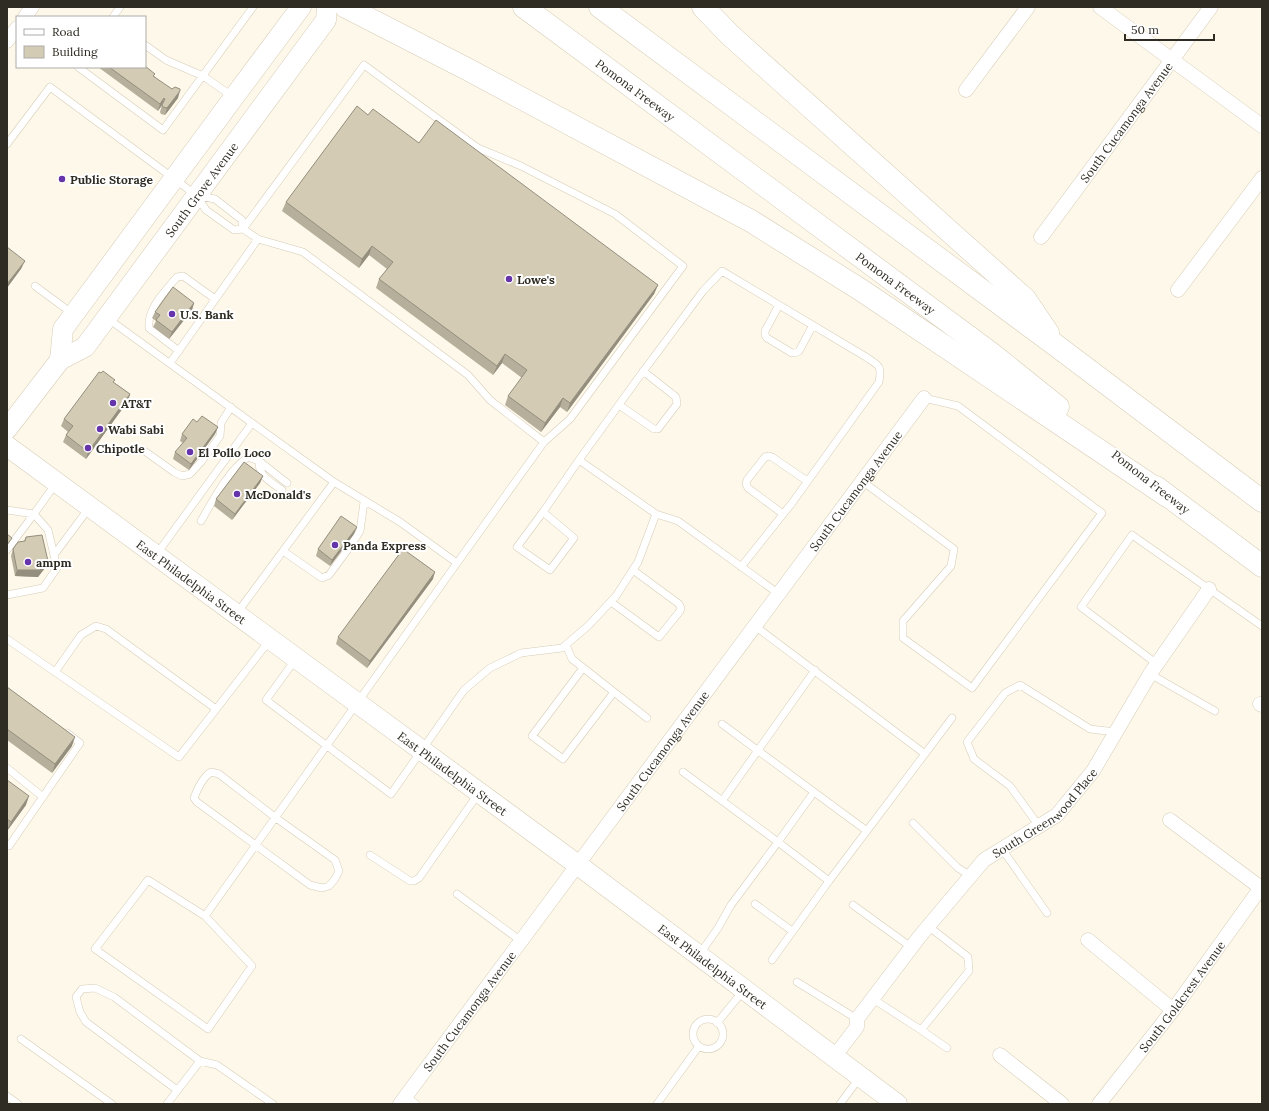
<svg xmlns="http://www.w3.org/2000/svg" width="1269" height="1111" font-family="Lora,serif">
<rect width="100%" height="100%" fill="#fef8ea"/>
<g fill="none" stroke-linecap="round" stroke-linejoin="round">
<defs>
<path id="lane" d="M113,17L120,7
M145,45L166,60L203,76L232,96
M78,67L163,130L253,7
M7,144L50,87L196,195L206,210L234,230L243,229L364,65L478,148L521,166L615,214L683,266L570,419L544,442L457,563
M200,196L215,199L242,220L243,229
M243,229L258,239L303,252L468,375L490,400L544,442
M35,286L73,314
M779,305L765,331V335L767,338L792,353H795L799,351L813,325
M107,318L252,423L156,555
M179,351L149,328C147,309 165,291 177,277L183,276L215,299
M170,363L258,239
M619,405L654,429H658L677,404L676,397L643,371
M146,452L174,472L182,476L190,474L201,462L220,436L221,423L231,407
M259,461C258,476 271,482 282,490
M862,481L954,549L951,566L903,621V638L972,688L1102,513L958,406L924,398
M7,510L34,514L7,550
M543,512L517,547L550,570L574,538L543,512L579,460
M656,514L579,460L639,377L703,291L722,271L866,357C879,366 882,365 879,382L792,503L741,567
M783,514L748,488L746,484L747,480L765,457L769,456L772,457L807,481
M201,521C214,499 227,472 248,457L259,461L287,483
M283,551L322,578L329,575L349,548L360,531L364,502
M54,555L89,508
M7,595L43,588L57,568L48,530L34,514L56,483
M611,602L659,637L680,611L681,608L679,604L633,570
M237,613L334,482L252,423
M755,626L925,754
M7,639L179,757L269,641
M566,645L572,659L647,718
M295,660L266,700L391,794L464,690L490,668L521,653L562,648L588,626L616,596L638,562L656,514L678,521L779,594
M1157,664L1081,607L1132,535L1262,626
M583,668L532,736L563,759L614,692
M55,672L81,635L96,626L106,629L216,709
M1150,674L1215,711
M7,768L43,797
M211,772L219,774L276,818L335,860L339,871L335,879L329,886L322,888L310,885L197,802L194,798C197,790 203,777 211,772Z
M683,772L778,842L814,792L722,724
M814,792L867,831
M722,801L815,670
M913,823L958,868L971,876
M1039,826L1010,786L974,759L967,742L1005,693L1020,685L1090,729L1116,732
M7,845L9,846L80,743L67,733
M1002,849L1047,913
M370,855L410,881H414L419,878L478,794
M457,894L521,941
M755,904L792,931
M853,905L911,947
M205,916L252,966L208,1029L95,949L148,880L205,916L457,563L400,522L334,482
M699,955L718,928L731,905L778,842L829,881L952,718
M772,960L829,881
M797,982L857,1019
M873,999L921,1030L969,971L968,957L928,926
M693 1034a15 15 0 1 1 30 0a15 15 0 1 1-30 0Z
M717,1023L743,991
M921,1030L947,1048
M21,1039L112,1104
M177,1090L86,1022L80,1012L76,997L82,989L95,988L114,997L200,1061
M7,1096L18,1104
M406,1096L416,1104
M167,1104L200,1061L217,1065L273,1104
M657,1104L699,1046
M840,1104L860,1077"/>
<g id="street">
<path d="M1100,7L1262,126"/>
<path d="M25,17L32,7"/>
<path d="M7,41L17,28"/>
<path d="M966,90L1028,7"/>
<path id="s1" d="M1041,237L1211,7"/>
<path d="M1178,290L1262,178"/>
<path d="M1260,704L1262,705"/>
<path d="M1170,820L1261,888"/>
<path d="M1088,940L1173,1010"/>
<path d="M1000,1055L1062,1104"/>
<path id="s2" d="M834,1057L857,1027V1019L920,936L984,860L1057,815L1093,771L1150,674L1209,589"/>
<path id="s3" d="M400,1104L924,398"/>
<path id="s4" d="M1099,1104L1173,1010L1262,886"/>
</g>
<g id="secondary">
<path d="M60,360L63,329L234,97L301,7"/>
<path id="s5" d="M7,429L60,360L85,347L326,20L327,7"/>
<path id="s6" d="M7,446L578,865L897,1104"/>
</g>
<g id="highway">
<path d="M346,7L467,69L751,221L861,290L1167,496"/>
<path id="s7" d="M524,7L992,354L1058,407"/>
<path d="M600,7L1058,347L1262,501"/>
<path d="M703,7L730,35L1025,299L1048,333"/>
<path d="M1156,487L1262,566"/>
</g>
</defs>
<use href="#lane" stroke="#d6ccb6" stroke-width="8"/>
<use href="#street" stroke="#d6ccb6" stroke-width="15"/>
<use href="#secondary" stroke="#d6ccb6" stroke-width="21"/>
<use href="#highway" stroke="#d6ccb6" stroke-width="23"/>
<use href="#lane" stroke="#fff" stroke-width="7"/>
<use href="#street" stroke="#fff" stroke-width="14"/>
<use href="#secondary" stroke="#fff" stroke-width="20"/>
<use href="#highway" stroke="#fff" stroke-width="22"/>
</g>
<path fill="#b6af9b" d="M98,67H145L154,76L178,98L165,115L161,114L160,112L162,105L158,111Z
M368,115L419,143L658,285L654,294L567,412L560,407L541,432L505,405L508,396L522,378L502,363L493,375L376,288L379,279L387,269L369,255L359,268L282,211L286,202Z
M194,303L192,310L169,339L153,327L156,321L152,318L155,312Z
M114,383L130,394L128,401L86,459L63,442L66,435L68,432L61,426L64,419Z
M197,422L218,427L215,434L189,470L173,459L175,452L183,443L180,441L182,434Z
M263,476L260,483L232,520L214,506L216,499Z
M354,534L330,566L316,556L318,549Z
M26,537L48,561L45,568L38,577L15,576L11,556L13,549L24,541Z
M433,579L367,668L336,644L338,637Z
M7,687L72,746L52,773L7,740Z
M7,780L26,805L7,831Z"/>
<path fill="#948e7e" d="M180,91L178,98L165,115L167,108Z
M164,98L162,105L158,111L160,104Z
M372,246L369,255L359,268L362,259Z
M25,261L21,269L7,288V284Z
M658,285L654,294L567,412L570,403Z
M194,303L192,310L169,339L172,332Z
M505,354L502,363L493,375L497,366Z
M130,394L128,401L86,459L88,452Z
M563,398L560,407L541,432L545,423Z
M218,427L215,434L189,470L191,464Z
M263,476L260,483L232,520L235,514Z
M357,527L354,534L330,566L332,560Z
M48,561L45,568L38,577L15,576L17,570Z
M435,572L433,579L367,668L370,661Z
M75,737L72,746L52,773L55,764Z
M29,796L26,805L7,831L11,822Z"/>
<path fill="#d4cbb4" stroke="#948e7e" d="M145,66L155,74L153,76L172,89L175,87L180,89V91L167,108L163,107L162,105L165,99L164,98L160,104L109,67H145Z
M357,106L368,115L373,109L419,143L436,120L658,285L570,403L563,398L545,423L508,396L527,370L505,354L497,366L379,279L393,262L372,246L362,259L286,202Z
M7,247L25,261L7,284Z
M173,287L194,303L172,332L156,320L160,315L155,312Z
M103,371L115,380L113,382L130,394L88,452L66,435L73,426L64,419L99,372L101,373Z
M202,416L218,427L191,464L175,452L187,438L182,434L193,419L197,422Z
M244,462L263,476L235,514L216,499Z
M341,516L357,527L332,560L318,549Z
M7,534L12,538L7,545Z
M42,535L48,561L40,570H17L13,549L18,542L25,541L26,537Z
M403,549L435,572L370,661L338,637Z
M7,687L75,737L55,764L7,729Z
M7,780L29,796L11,822L7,819Z"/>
<g fill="#6533aa" stroke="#fff" stroke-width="1.5">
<circle cx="62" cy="179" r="4"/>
<circle cx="509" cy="279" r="4"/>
<circle cx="172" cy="314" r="4"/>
<circle cx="113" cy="403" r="4"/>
<circle cx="100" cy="429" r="4"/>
<circle cx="88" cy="448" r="4"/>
<circle cx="190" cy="452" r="4"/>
<circle cx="237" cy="494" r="4"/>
<circle cx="335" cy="545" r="4"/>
<circle cx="28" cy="562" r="4"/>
</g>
<g text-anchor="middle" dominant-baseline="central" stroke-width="4" stroke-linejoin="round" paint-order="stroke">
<g font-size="12" fill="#2f2c23" stroke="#fff">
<text stroke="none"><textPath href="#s7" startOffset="139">Pomona Freeway</textPath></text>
<text stroke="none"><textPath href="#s1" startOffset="143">South Cucamonga Avenue</textPath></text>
<text stroke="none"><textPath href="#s5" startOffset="311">South Grove Avenue</textPath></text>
<text stroke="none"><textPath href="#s7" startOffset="463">Pomona Freeway</textPath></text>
<text transform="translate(1151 482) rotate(38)">Pomona Freeway</text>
<text stroke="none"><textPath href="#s3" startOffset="764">South Cucamonga Avenue</textPath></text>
<text stroke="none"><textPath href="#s6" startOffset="229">East Philadelphia Street</textPath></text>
<text stroke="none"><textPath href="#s3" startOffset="440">South Cucamonga Avenue</textPath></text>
<text stroke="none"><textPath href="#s6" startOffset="553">East Philadelphia Street</textPath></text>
<text stroke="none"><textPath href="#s2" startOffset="327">South Greenwood Place</textPath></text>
<text stroke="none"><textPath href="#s6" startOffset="877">East Philadelphia Street</textPath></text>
<text stroke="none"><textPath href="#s4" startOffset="136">South Goldcrest Avenue</textPath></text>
<text stroke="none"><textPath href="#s3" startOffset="116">South Cucamonga Avenue</textPath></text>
</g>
<g font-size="12" font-weight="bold" fill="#2f2c23" stroke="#fff" text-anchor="start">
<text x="70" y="179">Public Storage</text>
<text x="517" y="279">Lowe's</text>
<text x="180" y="314">U.S. Bank</text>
<text x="121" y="403">AT&amp;T</text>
<text x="108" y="429">Wabi Sabi</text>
<text x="96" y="448">Chipotle</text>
<text x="198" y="452">El Pollo Loco</text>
<text x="245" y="494">McDonald's</text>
<text x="343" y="545">Panda Express</text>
<text x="36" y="562">ampm</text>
</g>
</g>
<rect width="1269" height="1111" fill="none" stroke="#2f2c23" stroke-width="16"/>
<rect x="16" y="16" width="130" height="52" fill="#ffffff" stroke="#acaba7"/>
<rect x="24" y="29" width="20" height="6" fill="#ffffff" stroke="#acaba7"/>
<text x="52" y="36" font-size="12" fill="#2f2c23">Road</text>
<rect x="24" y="46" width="20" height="12" fill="#d4cbb4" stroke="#acaba7"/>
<text x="52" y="56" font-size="12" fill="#2f2c23">Building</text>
<path d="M1125 34v6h89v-6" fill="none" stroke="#2f2c23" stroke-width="2"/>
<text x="1131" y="34" font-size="12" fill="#2f2c23" stroke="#ffffff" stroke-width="3" paint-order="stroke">50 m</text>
</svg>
